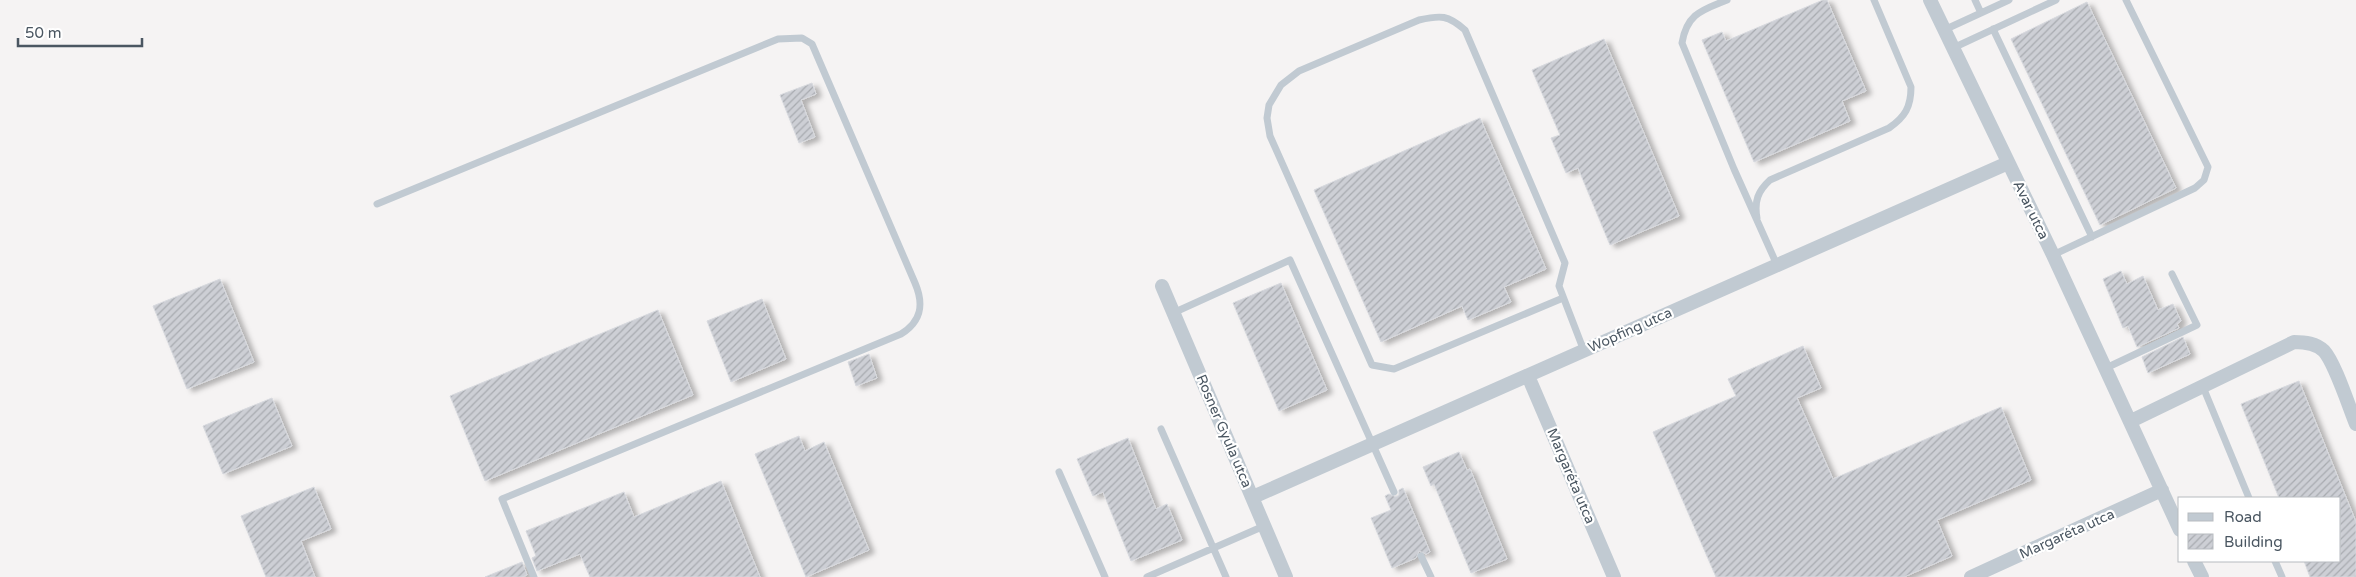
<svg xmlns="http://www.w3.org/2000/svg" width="2356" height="577" font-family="'Varela Round',sans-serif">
<defs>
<pattern id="building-hatch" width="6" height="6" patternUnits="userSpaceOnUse" patternTransform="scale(1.25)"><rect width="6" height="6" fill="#cdcfd5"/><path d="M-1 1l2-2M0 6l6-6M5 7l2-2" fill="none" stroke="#a8abb0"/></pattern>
<filter id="shadow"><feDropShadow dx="5.5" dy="3" stdDeviation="2.5" flood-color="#0004"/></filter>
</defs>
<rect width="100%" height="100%" fill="#f5f3f3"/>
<path fill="url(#building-hatch)" stroke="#d7d9de" filter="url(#shadow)" d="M1823,0H1827L1866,91L1842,101L1850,121L1754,162L1702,40L1722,32L1726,41Z
M2087,2L2176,188L2100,225L2011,39Z
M1604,39L1679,216L1610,245L1578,168L1566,173L1551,138L1560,135L1532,70Z
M812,83L816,94L801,100L815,137L799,143L780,95Z
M1480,118L1546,269L1504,287L1511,302L1468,320L1462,306L1381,342L1314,190Z
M2121,271L2127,284L2143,276L2158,310L2173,304L2181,321L2177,324L2179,328L2137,347L2128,326L2123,328L2103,279Z
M220,279L254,362L187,389L153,306Z
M1281,283L1327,390L1279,411L1233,303Z
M762,299L786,359L731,382L707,321Z
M658,310L693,395L485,481L450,396Z
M2183,337L2190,354L2148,373L2142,357Z
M1803,346L1821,388L1797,398L1833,479L2001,407L2031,480L1937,520L1952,556L1904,577H1716L1653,432L1736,396L1728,379Z
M869,354L877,378L856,386L848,362Z
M2299,381L2356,522V577H2310L2304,561H2340V498H2279L2241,404Z
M272,398L292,446L223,474L203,426Z
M799,436L805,451L824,442L869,550L806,577L755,454Z
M1128,438L1156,509L1167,504L1182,540L1131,561L1103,492L1093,496L1077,459Z
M1459,452L1467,470L1470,469L1507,559L1471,573L1434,484L1431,486L1423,467Z
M721,481L760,577H590L580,554L537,571L532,558L536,556L526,531L624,492L634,517Z
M314,487L331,529L301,541L315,577H266L241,516Z
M1403,488L1430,552L1426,554L1419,551L1416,558L1392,568L1371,518L1391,510L1385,496L1389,494L1396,497L1399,495V490Z
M522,562L527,575L522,577H485Z"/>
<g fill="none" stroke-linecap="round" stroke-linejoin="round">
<path stroke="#c1cad2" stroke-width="7" d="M1727,0C1703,10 1687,13 1682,43L1734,169L1777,265
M1975,0L1981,13
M1993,29L2092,237
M1944,30L2009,0
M1953,48L2056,0
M377,204L778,39L802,38L812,44L915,283C924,304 922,321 901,334L502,499L534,577
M1757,218C1754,201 1758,191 1770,180L1889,128C1905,117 1911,107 1911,87L1874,0
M2053,255L2195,188L2204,180L2208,167L2126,0
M1563,298L1394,369L1372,365L1270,136L1267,118L1269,105L1281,85L1299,71L1419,20C1441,15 1448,15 1465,30L1565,263L1559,286L1584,351
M1173,313L1290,260L1394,492
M2106,368L2197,325L2172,274
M2203,387L2249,498
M1161,429L1226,577
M1059,472L1105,577
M1421,556L1431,577
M2275,561L2282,577
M1147,577L1264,526"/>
<path stroke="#c1cad2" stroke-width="14" d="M1930,0L2053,255L2180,530
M1162,286L1286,577
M1528,376L1614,577
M2131,421L2294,342C2305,342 2316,343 2324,351C2335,363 2349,407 2356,424
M1253,497L2008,163
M2194,561L2202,577
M1971,577L2162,490"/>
</g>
<g text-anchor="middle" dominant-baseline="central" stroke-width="4.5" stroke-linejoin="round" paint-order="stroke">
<g font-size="14" fill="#4a5661" stroke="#fff">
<text transform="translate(2031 210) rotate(64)">Avar utca</text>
<text transform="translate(1630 330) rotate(-24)">Wopfing utca</text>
<text transform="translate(1224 431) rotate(67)">Rosner Gyula utca</text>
<text transform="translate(1571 476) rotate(67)">Margaréta utca</text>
<text transform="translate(2067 534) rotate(-24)">Margaréta utca</text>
</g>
</g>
<rect x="2178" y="497" width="162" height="65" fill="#ffffff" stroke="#b7bbc0"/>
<rect x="2188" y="513" width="25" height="8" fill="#c1cad2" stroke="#b7bbc0"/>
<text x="2224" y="522" font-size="15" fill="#4a5661">Road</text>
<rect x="2188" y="534" width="25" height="15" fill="url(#building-hatch)" stroke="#b7bbc0"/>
<text x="2224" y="547" font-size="15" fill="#4a5661">Building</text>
<path d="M18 38v8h124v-8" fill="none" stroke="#4a5661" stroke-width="2.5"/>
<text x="25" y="38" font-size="15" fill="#4a5661" stroke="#ffffff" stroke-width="4" paint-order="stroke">50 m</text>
</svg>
